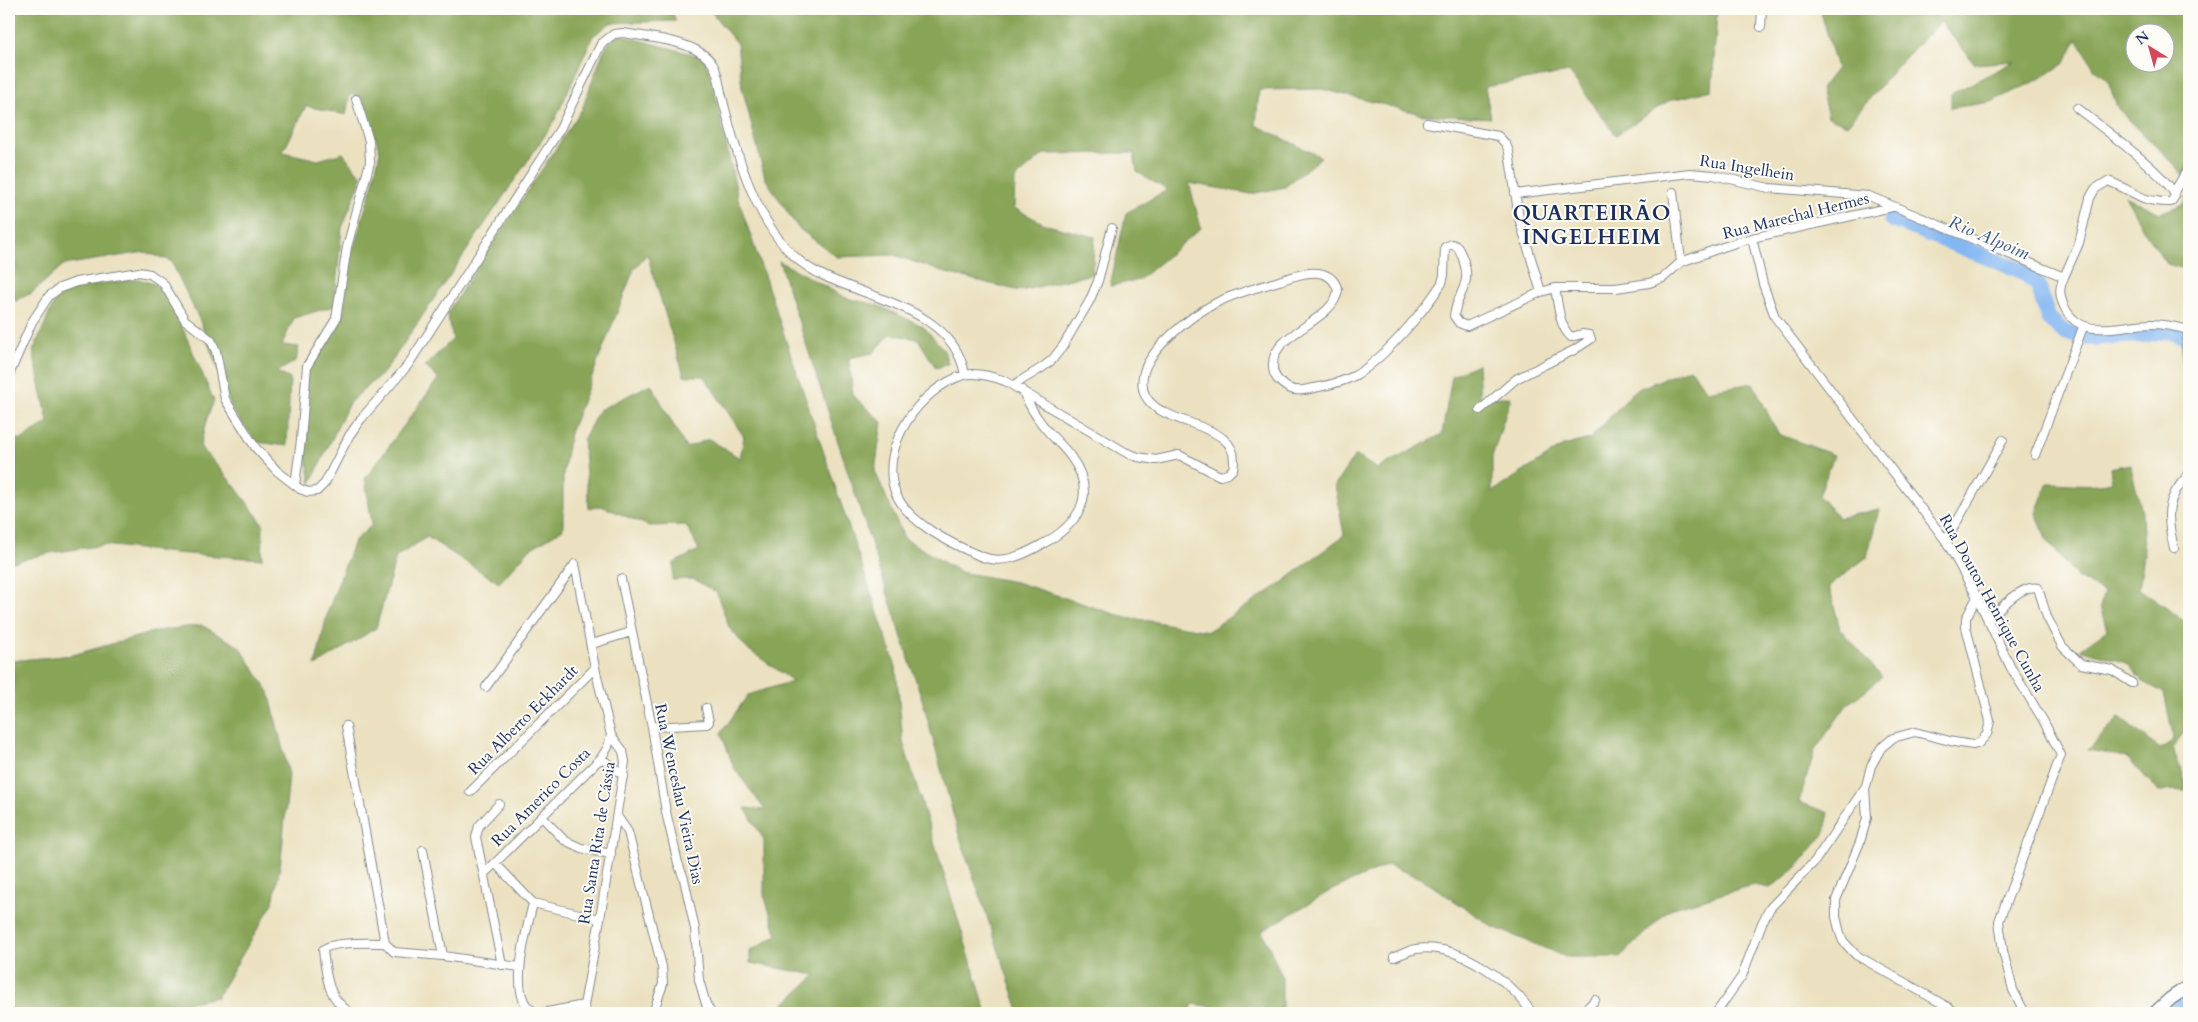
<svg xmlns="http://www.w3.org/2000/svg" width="2198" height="1022" font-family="Cardo,serif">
<rect width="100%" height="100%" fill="#fdfcf7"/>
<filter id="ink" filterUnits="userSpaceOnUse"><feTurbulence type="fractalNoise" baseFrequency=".02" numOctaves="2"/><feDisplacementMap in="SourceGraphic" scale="10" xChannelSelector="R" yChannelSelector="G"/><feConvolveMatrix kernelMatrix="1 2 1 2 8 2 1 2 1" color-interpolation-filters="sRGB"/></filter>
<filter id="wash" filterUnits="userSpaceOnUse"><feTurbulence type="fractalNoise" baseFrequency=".0096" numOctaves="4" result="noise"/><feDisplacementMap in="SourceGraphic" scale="20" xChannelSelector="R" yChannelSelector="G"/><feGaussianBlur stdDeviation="1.12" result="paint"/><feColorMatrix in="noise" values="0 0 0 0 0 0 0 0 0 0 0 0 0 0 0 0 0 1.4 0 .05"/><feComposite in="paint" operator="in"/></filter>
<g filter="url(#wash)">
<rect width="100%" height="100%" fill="#ebe1c0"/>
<path fill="#88a456" stroke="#526a5a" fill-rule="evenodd" d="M9,9H671L676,21L610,23L593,36L554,122L385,371L349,403L311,483L304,443L305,365L342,319L352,253L372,187L380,151L361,97L350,94L346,115L306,106L283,152L318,160L343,153L362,177L342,228L334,306L294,318L282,345L299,347L296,361L277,372L290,379L287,446L257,442L233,412L200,321L171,261L145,252L63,265L32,293L9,304Z
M709,9H1712L1717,12L1712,90L1668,101L1616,135L1569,72L1485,87L1491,118L1424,115L1322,89L1259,90L1256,125L1321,157L1285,187L1251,194L1189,183L1201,228L1139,280L1110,286L1126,213L1167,190L1137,172L1134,153L1044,154L1015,179L1014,208L1047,225L1095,237L1092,274L1020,291L946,273L894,255L837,257L798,228L765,178L742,87L737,44Z
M1820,9H2189V183L2177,167L2118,109L2108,81L2095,70L2077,39L2065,63L2040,79L1991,102L1951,108V94L2015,61L1975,64L1941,22C1906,53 1878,90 1847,125L1828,117L1821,89L1837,68ZM2136,32H2166V62H2136Z
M621,35L703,57L711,75L738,198L896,667L903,742L987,1013H784L781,1007L816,975L750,963V951L777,935L764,895V840L745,808L765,810L734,768L721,733L748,695L793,681L746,648L729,627L716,592L693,579L672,580L674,563L699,550L686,525L649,526L601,506L589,508L583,440L599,410L651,384L686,448L709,439L740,458L744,437L704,376H684L647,254L634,269L570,433L563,475V529L530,549L499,583L427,537L396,557L376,628L315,666L328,611L354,541L372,525L365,479L438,379L425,366L453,339L447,313L582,109L603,52L611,39Z
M2189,192V270L2167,264L2144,231L2125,196L2160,213L2184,204Z
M779,261L846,298L877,305L923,326L944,350L948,364L936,368L918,339L891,334L873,353L849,358L853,396L882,422L875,471L904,538L960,572L1016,582L1121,616L1208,631L1279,585L1344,535L1335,485L1355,455L1377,469L1442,434L1452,376L1478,364L1480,397H1511L1492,457V492L1563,446L1590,439L1635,390L1690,368L1707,391L1753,383L1778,434L1834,455L1819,496L1839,518L1879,509L1867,557L1829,586L1840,629L1882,677L1847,705L1815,750L1799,802L1829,813L1824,834L1795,869L1770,888L1753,885L1670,909L1620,957H1566L1493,927L1422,879L1388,865L1330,891L1262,931L1282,976V1013H1246L1236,1010L1193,1004L1189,1013H1020L958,832L922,699Z
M138,279L158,285L172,304L214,401L207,418L200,446L234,485L263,524L262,559L174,553L104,545L50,553L9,563V437L21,440L48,422L33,351L56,298L83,286Z
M2130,464L2142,512L2144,555L2139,589L2189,624V723L2173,749L2189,790L2159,791L2126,757L2088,750L2120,717L2160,749L2174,740L2164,693L2142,681L2127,663L2080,649L2107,630L2100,607L2104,592L2078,578L2046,539L2036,512L2048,483C2069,483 2091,487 2112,482L2110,468Z
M201,625L240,647L269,692L289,775L281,860L273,903L217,997L158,1008L157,1013H9V661L73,655L157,631Z"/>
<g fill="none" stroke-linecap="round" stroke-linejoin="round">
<path stroke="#84b7f2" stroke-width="16" d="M1891,219L2022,271L2038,285L2048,318L2065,333L2088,338L2142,335L2165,331L2189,337
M2171,1013L2189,997"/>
</g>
</g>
<g filter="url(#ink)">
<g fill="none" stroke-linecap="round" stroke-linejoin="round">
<defs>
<path id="street" d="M1761,27L1762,9
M1427,123L1498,136L1506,144L1509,152L1519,218L1541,292
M1673,192L1681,262
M2174,192L2189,167
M1515,194L1690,173L1713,175L1769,188L1869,196L2064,277C2059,288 2059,295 2064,306C2080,342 2121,324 2151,324C2164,324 2177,327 2189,330
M1752,238L1763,284L1775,317L1946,541L1977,597L2011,668L2043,720L2061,755L1999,921L2003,951L2013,990L2025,1013
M2064,277L2079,243L2090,198L2095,189L2108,181C2133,190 2140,203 2171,202L2175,196C2170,177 2096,123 2077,108
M2189,330L2186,348L2189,373
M9,375L32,322L49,296L60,288L76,282L139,272L150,274L163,283L185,320L211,340L216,351L225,399L255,447L277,471L300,489L308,492L317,491L325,483L349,436L361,419L408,365L560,129L601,44L614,34L623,33C646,37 675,39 696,50C720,62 717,79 723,101C738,159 760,242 816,272C866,299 954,308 965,375
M1014,385L1043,367L1052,360L1063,346L1090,300L1098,281L1112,228
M1022,390C1027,400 1032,411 1039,420C1048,434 1062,444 1071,457C1099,496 1078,525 1041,545C1021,556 1002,565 980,556C952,544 909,524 896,494C877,448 920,388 964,375C976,372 994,377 1005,381L1125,452L1138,457L1156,460L1179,455L1220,476L1228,474L1233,469C1246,412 1133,433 1143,376C1147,350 1192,315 1214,304C1234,293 1257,288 1279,281C1292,277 1309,270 1323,274C1332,277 1335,282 1338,290C1334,322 1273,332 1273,364C1272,376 1279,382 1288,388C1296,392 1305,390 1314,388C1328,385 1341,383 1354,376C1383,360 1424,311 1442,283L1444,275L1445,247L1452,244C1459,246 1460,252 1463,259C1473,286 1457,292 1454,316L1459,323L1467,326L1541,292L1555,288H1616L1649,283L1663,278L1681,262L1723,247L1752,238L1892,207
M1480,410L1516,379L1574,350L1591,339L1589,335L1582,334L1571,337C1559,327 1558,303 1555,288
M2035,455L2083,327
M295,485L301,440L307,366L336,319L347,247L370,162L369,141L356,99
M1946,541L2003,440
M2174,548C2166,516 2165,499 2189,474
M575,564L595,668L611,735L623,751L625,762L600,919L584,1005L585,1013
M621,579L652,727L666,812L678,863L684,879L695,929L699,980L706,1004L711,1013
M1988,621C1998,610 2023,583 2038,588L2047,617L2062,646L2081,664L2112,670L2132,683
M592,644L631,632
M486,687L575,564
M346,726L385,943L394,952L443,956L520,967
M652,727L707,724L709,722L706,708
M601,758L624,776
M1865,788L1867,818L1860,842L1836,900V917L1840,933L1843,941L1856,955L1948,1007L1954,1013
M470,792L595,668
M499,804L479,826L476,837L502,965
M617,816L628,832L662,967L663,984L653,1013
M542,817L564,840L581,848L611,854
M423,850L443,956
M495,863L533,903L600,919
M484,874L601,758L608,747L611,735
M533,903C528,926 503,1007 539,1013
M1394,957C1401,955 1409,950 1416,949C1459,943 1509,979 1532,1013
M351,1013C327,999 326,975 323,950C330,941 372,943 385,943
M542,1013L584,1005
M1582,1013L1595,1000
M1716,1013L1742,976L1762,923L1770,908L1815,861L1866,786L1871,766L1881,748L1893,738L1915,732L1954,742L1973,745L1979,743L1987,734L1990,721L1966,627V618L1977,597"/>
<path id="primary" d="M2155,1013L2170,999L2189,986"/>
</defs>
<use href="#street" stroke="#83888f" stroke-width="10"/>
<use href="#primary" stroke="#83888f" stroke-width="15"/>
<use href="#street" stroke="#fff" stroke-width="8"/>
<use href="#primary" stroke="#fff" stroke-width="12"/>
</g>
</g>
<g text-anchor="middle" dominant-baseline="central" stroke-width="4" stroke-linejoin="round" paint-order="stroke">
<g font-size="16" fill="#1b2f5e" stroke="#fdfcf7">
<text transform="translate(1747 168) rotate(9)">Rua Ingelhein</text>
<text transform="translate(1796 216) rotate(-14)">Rua Marechal Hermes</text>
<text transform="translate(1992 603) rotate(61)">Rua Doutor Henrique Cunha</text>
<text transform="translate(523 720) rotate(-45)">Rua Alberto Eckhardt</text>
<text transform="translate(679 794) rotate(78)">Rua Wenceslau Vieira Dias</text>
<text transform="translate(541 797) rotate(-45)">Rua Americo Costa</text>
<text transform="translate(597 843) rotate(-81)">Rua Santa Rita de Cássia</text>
</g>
<g font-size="18" font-style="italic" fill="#3a588a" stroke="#fdfcf7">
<text transform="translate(1989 238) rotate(23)">Rio Alpoim</text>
</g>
<g font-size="21" font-weight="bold" letter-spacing="1" fill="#1b2f5e" stroke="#fdfcf7">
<text x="1592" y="213">QUARTEIRÃO<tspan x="1592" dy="24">INGELHEIM</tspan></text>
</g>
</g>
<rect width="2198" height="1022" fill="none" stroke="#fdfcf7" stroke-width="30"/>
<g transform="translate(2150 48) rotate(323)"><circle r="24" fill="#fdfcf7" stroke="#a3aaba"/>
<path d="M0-4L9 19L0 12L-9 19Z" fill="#d1495b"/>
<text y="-8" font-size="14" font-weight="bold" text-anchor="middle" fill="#1b2f5e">N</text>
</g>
</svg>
